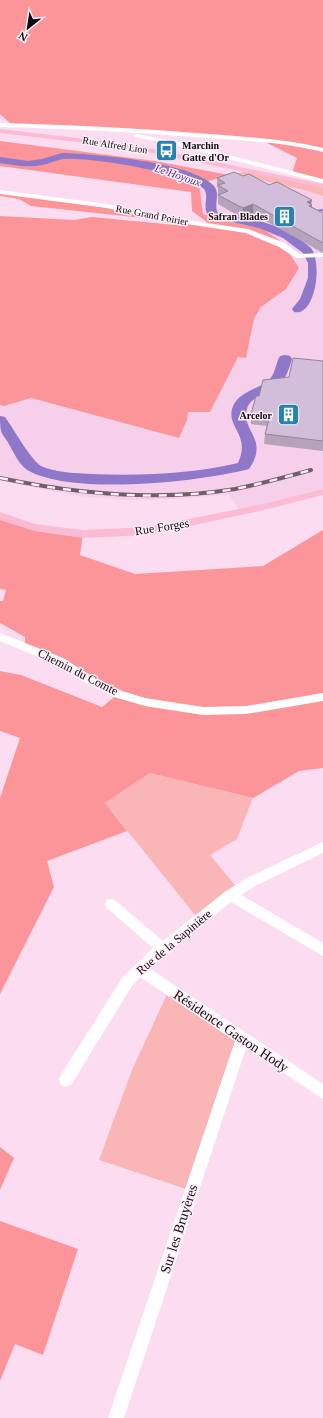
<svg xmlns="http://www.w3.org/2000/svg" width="323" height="1418" font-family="Georgia,serif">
<rect width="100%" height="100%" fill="#fbdcf1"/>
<path fill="#f6d0eb" d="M234,174L304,190L323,196V492L240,512L229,494L175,499L125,500L79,496L0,481V405L4,406L31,398L179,438L188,412H210L238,357L246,358L254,319L261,307L260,227L224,221L203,214L198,184Z"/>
<path fill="#fab5b7" d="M249,171L323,186V196L304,190L234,174Z
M150,773L253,798L237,839L210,855L239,890L199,920L105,803Z
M169,990L242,1039L192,1191L99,1160L132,1070Z"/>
<path fill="#fb9599" d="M0,0H323V181L292,173L297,158L261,140L12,125L0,114Z
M0,141L155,161L229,175L199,184L203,214L224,221L260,227L282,242L299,268L286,289L261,307L254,319L246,358L238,357L210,412H188L187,420L179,438L31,398L4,406L0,405V216L74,220L92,217L175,225L179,222L31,206L19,199L0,196V192L36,196L207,225L208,223L192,211L191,192L0,166Z
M0,517L83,534L80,555L135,574L263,566L323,530V768L299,771L253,798L150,773L105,803L127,831L47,861L54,887L0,994V798L20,738L0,731V671L21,675L102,707L118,694L25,646V637L0,623V601H3L6,590L0,589Z
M0,1147L14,1158L0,1190Z
M0,1221L78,1249L43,1355L15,1344L0,1381Z"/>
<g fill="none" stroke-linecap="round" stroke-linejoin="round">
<path stroke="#8f77c9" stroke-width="2" d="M315,211L323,210"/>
<path fill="#8f77c9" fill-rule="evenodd" d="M62,153C94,154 193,162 214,186C221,195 213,204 218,213C233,217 250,217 266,223C282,228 299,237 311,248C323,264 315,317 294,312L292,309L300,299L308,278V263L303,253L283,238L259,228L209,217C201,205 210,198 204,189C191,173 84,156 63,159C56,160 49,164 42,165C28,168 14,165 0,163V157L28,161L42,159Z
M285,355L290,356L292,359C289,369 286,379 278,386C269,394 250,396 247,409C240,430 270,439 249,469C199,482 78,495 31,472C19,467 14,452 7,441C5,438 2,434 1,431C0,427 0,420 0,416L5,417C13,428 31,460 41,466C56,473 76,473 92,474C140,476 191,474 238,463C251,435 227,428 232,409C237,392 256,390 268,381C276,374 275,364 280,356Z"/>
<path fill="#fff" fill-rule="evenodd" d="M0,123C70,125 139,128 209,134C247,137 286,139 323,148V152C285,142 245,141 206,138C137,132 69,129 0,127Z
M137,134L178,142L323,179V183L178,146L135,137L134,136Z
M0,190L107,204L160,216L248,229L285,243L300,254L323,253V257L296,258L279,247L246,233L160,220L107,208L0,194Z
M0,633L63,658L90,675L122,691L145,698L203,707L246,706L323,693V701L246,714L203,715L145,706L114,697L82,681L55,664L0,641Z
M323,842V853L255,886L241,895L323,943V956L231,902L149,968L323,1084V1099L246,1048L124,1418H108L235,1041L140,977L132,986L71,1085L66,1087L61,1085L59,1080L61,1075L122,978L153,948L107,908L105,904L107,900L111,899L115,900L163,941L226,891L247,878Z"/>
<path fill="#fbbcd3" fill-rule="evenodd" d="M0,129L128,144L323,184V188L128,148L0,133Z
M323,489V495L264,510L148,535L83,538L34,531L0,520V512L35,524L83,530L148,527L264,504Z"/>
<defs>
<path id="rail" d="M0,478C77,494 156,502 235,489C260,484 286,477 311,470"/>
</defs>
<use href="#rail" stroke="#705e6b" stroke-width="4"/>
<use href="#rail" stroke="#fceff8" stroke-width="2.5" stroke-dasharray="8" stroke-linecap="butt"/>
</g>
<path fill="#b5a3bb" d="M243,176L269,185L311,204L312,207L323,213V253L253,214L242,218L218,204V188L217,187V178Z
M323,361V451L264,444L265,434L267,426L251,424V414L259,396L289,377Z"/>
<path fill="#938599" d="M312,200L311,205H312L311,214L307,202Z
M253,204V214L242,218L243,208Z"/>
<path fill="#d2beda" stroke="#938599" d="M234,172L243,176L249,174L269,185L277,182L312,200L307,202L312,205L309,206L323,213V243L253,204L243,208L218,195L228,191L218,185L225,183L217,178Z
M293,358L323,361V441L265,434L270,416L251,414L256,396H259L263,380L289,377Z"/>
<defs>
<symbol id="bus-square" viewBox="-11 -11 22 22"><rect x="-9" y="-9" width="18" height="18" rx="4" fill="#2683b0" stroke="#fceff8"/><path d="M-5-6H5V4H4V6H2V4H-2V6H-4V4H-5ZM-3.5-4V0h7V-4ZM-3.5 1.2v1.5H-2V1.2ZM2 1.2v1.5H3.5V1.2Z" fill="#fff"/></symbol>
<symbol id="building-square" viewBox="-11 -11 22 22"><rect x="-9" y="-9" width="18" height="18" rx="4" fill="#2683b0" stroke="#fceff8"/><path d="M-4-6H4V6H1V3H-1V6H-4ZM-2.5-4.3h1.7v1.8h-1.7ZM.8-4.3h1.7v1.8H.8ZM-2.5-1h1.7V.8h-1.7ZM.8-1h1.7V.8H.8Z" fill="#fff"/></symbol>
</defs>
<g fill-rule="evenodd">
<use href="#bus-square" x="154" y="138" width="25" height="25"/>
<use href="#building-square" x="272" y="204" width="25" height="25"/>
<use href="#building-square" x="276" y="402" width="25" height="25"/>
</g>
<g text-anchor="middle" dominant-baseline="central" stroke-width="3" stroke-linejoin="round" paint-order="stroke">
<g font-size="10" fill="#130910" stroke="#fceff8">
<text transform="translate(115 145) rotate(9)">Rue Alfred Lion</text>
<text transform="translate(152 215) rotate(11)">Rue Grand Poirier</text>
</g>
<g font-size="10" font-weight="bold" fill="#130910" stroke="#fceff8" text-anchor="end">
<text x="182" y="145" text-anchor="start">Marchin<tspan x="182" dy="12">Gatte d'Or</tspan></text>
<text x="268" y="216">Safran Blades</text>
<text x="272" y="415">Arcelor</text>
</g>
<g font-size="11" font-style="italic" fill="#553193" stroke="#fceff8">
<text transform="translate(178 175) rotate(19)">Le Hoyoux</text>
</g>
<g font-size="12" fill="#130910" stroke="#fceff8">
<text transform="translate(162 527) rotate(-9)">Rue Forges</text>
<text transform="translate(78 672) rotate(27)">Chemin du Comte</text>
<text transform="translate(174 942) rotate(-40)">Rue de la Sapinière</text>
</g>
<g font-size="14" fill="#130910" stroke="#fceff8">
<text transform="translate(231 1031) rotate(34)">Résidence Gaston Hody</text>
<text transform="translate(179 1229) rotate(-72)">Sur les Bruyères</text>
</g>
</g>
<g transform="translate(28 28) rotate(210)" stroke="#fceff8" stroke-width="3" paint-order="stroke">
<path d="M0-3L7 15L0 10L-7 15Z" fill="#130910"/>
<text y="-6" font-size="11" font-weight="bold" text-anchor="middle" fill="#130910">N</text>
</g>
</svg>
